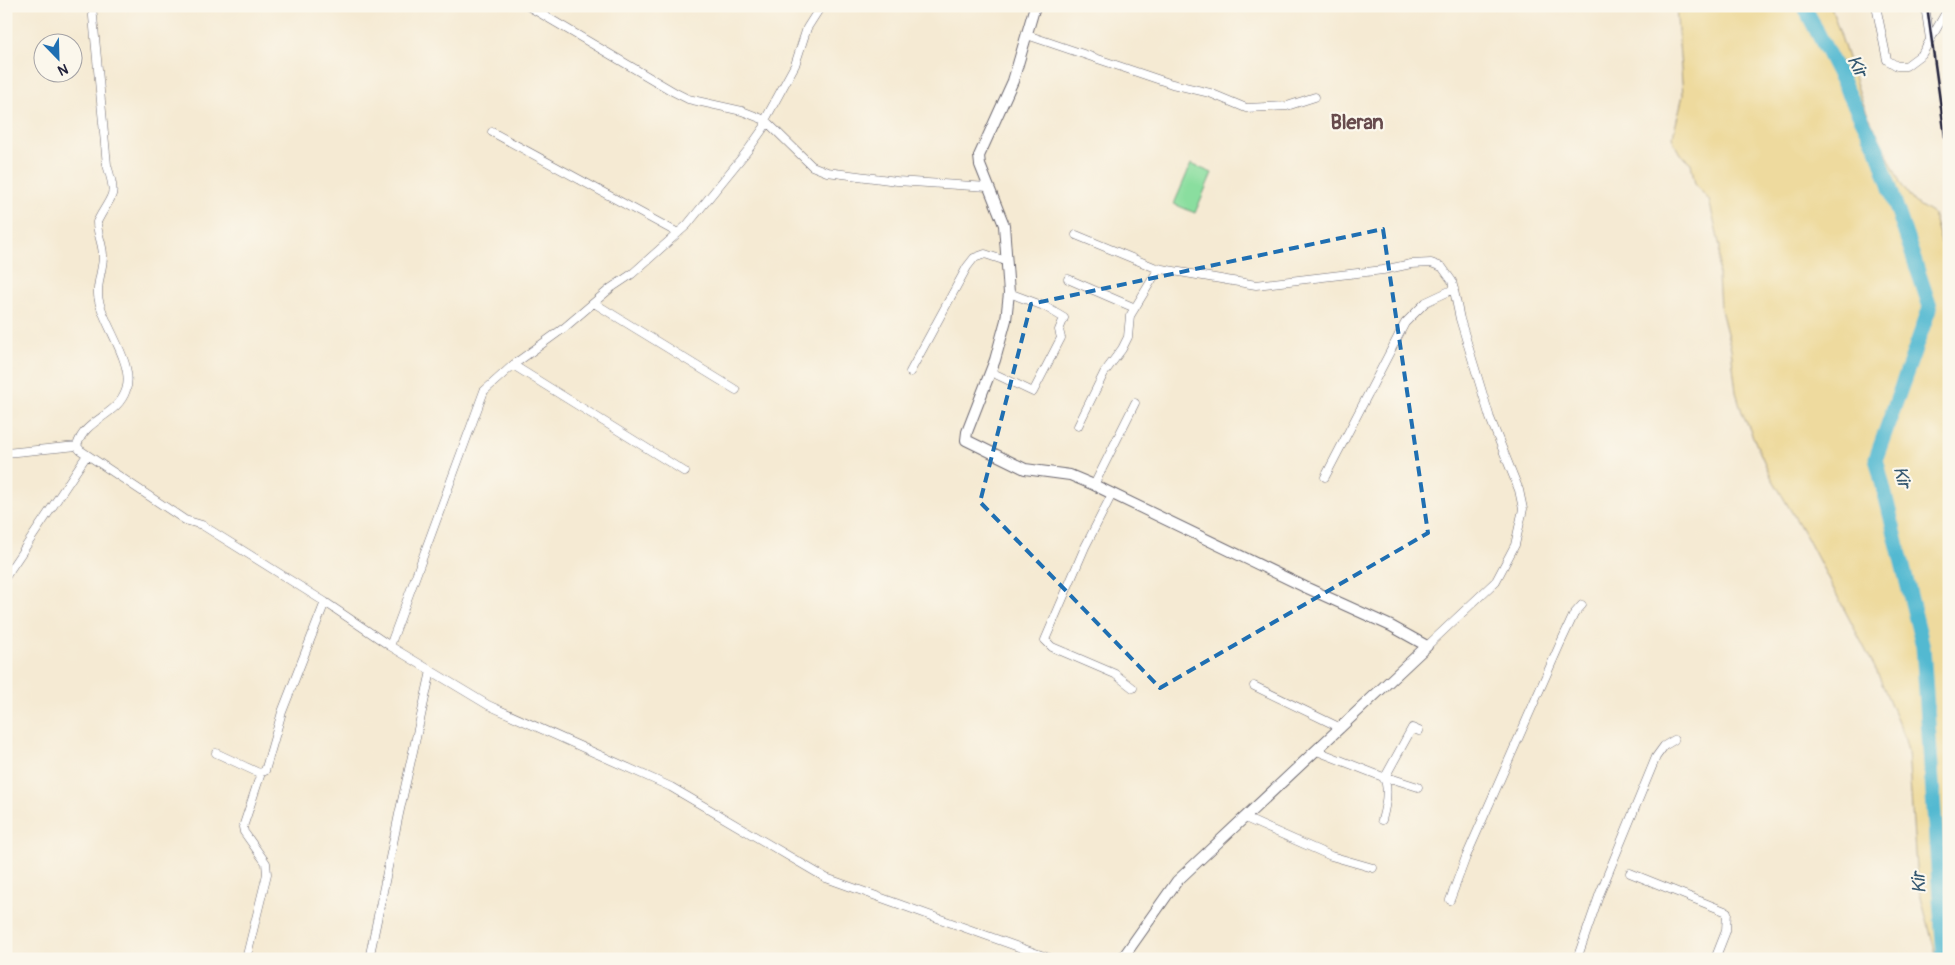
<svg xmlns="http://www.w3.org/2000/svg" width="1955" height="965" font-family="Pangolin,sans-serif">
<rect width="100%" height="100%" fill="#fbf7ec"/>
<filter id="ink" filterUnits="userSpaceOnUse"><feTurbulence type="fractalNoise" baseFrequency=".02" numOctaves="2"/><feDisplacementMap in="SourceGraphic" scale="10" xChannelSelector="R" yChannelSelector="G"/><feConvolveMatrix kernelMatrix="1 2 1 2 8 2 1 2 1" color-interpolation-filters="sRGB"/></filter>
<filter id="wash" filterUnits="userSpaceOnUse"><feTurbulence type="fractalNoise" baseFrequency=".0096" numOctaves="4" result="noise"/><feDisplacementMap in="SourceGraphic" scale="20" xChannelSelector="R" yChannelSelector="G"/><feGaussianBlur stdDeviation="1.12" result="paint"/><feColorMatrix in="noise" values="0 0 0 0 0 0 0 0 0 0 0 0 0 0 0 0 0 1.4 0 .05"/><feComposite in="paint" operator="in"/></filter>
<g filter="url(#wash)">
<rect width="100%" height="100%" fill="#f5ead3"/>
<path fill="#8ade9f" stroke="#56806d" d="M1191,164L1212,173L1195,213L1174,204Z"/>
<path fill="#eeda9e" stroke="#887e6c" d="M1676,6H1831L1863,104L1901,184L1914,202L1933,214L1949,269V959H1937L1917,882L1908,751L1904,736L1877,672L1807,538L1770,475L1742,412L1736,392L1731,349L1720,306L1718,277L1720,247L1709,200L1695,184L1691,163L1680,154L1674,143L1673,136L1683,95Z"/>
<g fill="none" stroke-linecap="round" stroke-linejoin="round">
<path stroke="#53b9d1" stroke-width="15" d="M1804,6L1877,149L1930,307L1876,458L1923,647L1944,959"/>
</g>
</g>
<g filter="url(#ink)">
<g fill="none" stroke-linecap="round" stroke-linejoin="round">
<defs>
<path id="street" d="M92,6L107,165C118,200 112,192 97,222C97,234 103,244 103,256C103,271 95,286 99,301C105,327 135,365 126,390C118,416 84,419 77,446L80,450L185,520L202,525L325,602L390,646L488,705L671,787L826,878L1052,959
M528,6L674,92L688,99L742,111L765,120L812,166L827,172L897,181L988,187
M1876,6L1887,60L1897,66H1906L1922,54L1949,7
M1925,6L1930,39
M1027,35L1172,84L1210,93L1246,108L1287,106L1315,97
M492,132L678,233
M1076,235L1156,268L1256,285L1383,270L1411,264L1431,263L1442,267L1452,281L1460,319L1490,418L1519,490L1523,509L1515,545L1496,581L1427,646
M1068,279L1135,308
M594,303L736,390
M513,365L685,472
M910,372L967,267L974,258L985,254L1006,261
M991,372L1033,392L1061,338L1059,330L1064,318L1044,306L1009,293
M1078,426L1104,373L1122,349L1128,337L1130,316L1159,268
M6,453L77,446
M1325,477L1405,323L1426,302L1454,289
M1094,485L1135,403
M1112,494L1085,547L1045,640L1052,647L1115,674L1133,688
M6,576L87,455
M390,646L484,391L513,365L564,328L611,288L632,274L687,225L748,150L765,126V120L795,65L807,28L821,6
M1254,686L1341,728
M1317,751L1383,777C1390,787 1385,809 1382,820
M216,753L259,773L265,771L282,712L325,602
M1418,787L1393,779H1384L1412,728L1419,731
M1245,818L1331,856L1373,868
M1630,873L1727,912L1726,931L1715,959
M1450,900L1466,857L1560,644L1574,614L1582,605
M246,959L267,874L266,863L244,832L243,827L261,773
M369,959L399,814L431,671
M1577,959L1600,893L1656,757L1664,746L1674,740"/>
<path id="secondary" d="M1035,6L1013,81L979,156L980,165L1004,225L1009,293L1006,320L995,360L967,432L966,440L1025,469L1070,475L1094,485L1305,587L1391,626L1427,646L1177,881L1122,959"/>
</defs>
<use href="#street" stroke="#6c6870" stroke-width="9"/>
<use href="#secondary" stroke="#6c6870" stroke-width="12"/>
<use href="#street" stroke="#fff" stroke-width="8"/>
<use href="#secondary" stroke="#fff" stroke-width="10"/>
<path stroke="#22223b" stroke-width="2.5" d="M1927,6L1949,166"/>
</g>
</g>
<path fill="none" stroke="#1f6fb2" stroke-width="4" stroke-dasharray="10 6" stroke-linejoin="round" d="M1383,229L1428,533L1160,688L980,502L1031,304Z"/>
<g text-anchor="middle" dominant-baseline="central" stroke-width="4.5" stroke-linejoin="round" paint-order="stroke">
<g font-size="19" font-style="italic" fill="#335770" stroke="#fbf7ec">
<text transform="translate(1857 66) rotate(63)">Kir</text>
<text transform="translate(1902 477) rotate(76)">Kir</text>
<text transform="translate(1919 883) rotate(-94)">Kir</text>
</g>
<g font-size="20" font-weight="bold" fill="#674b4d" stroke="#fbf7ec">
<text x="1357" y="122">Bleran</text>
</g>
</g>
<rect width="1955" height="965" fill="none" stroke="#fbf7ec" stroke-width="25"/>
<g transform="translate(58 58) rotate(157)"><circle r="24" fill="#fbf7ec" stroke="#a4a2a5"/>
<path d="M0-4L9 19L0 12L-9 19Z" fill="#1f6fb2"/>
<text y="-8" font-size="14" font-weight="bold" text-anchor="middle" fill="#22223b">N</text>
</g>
</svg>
